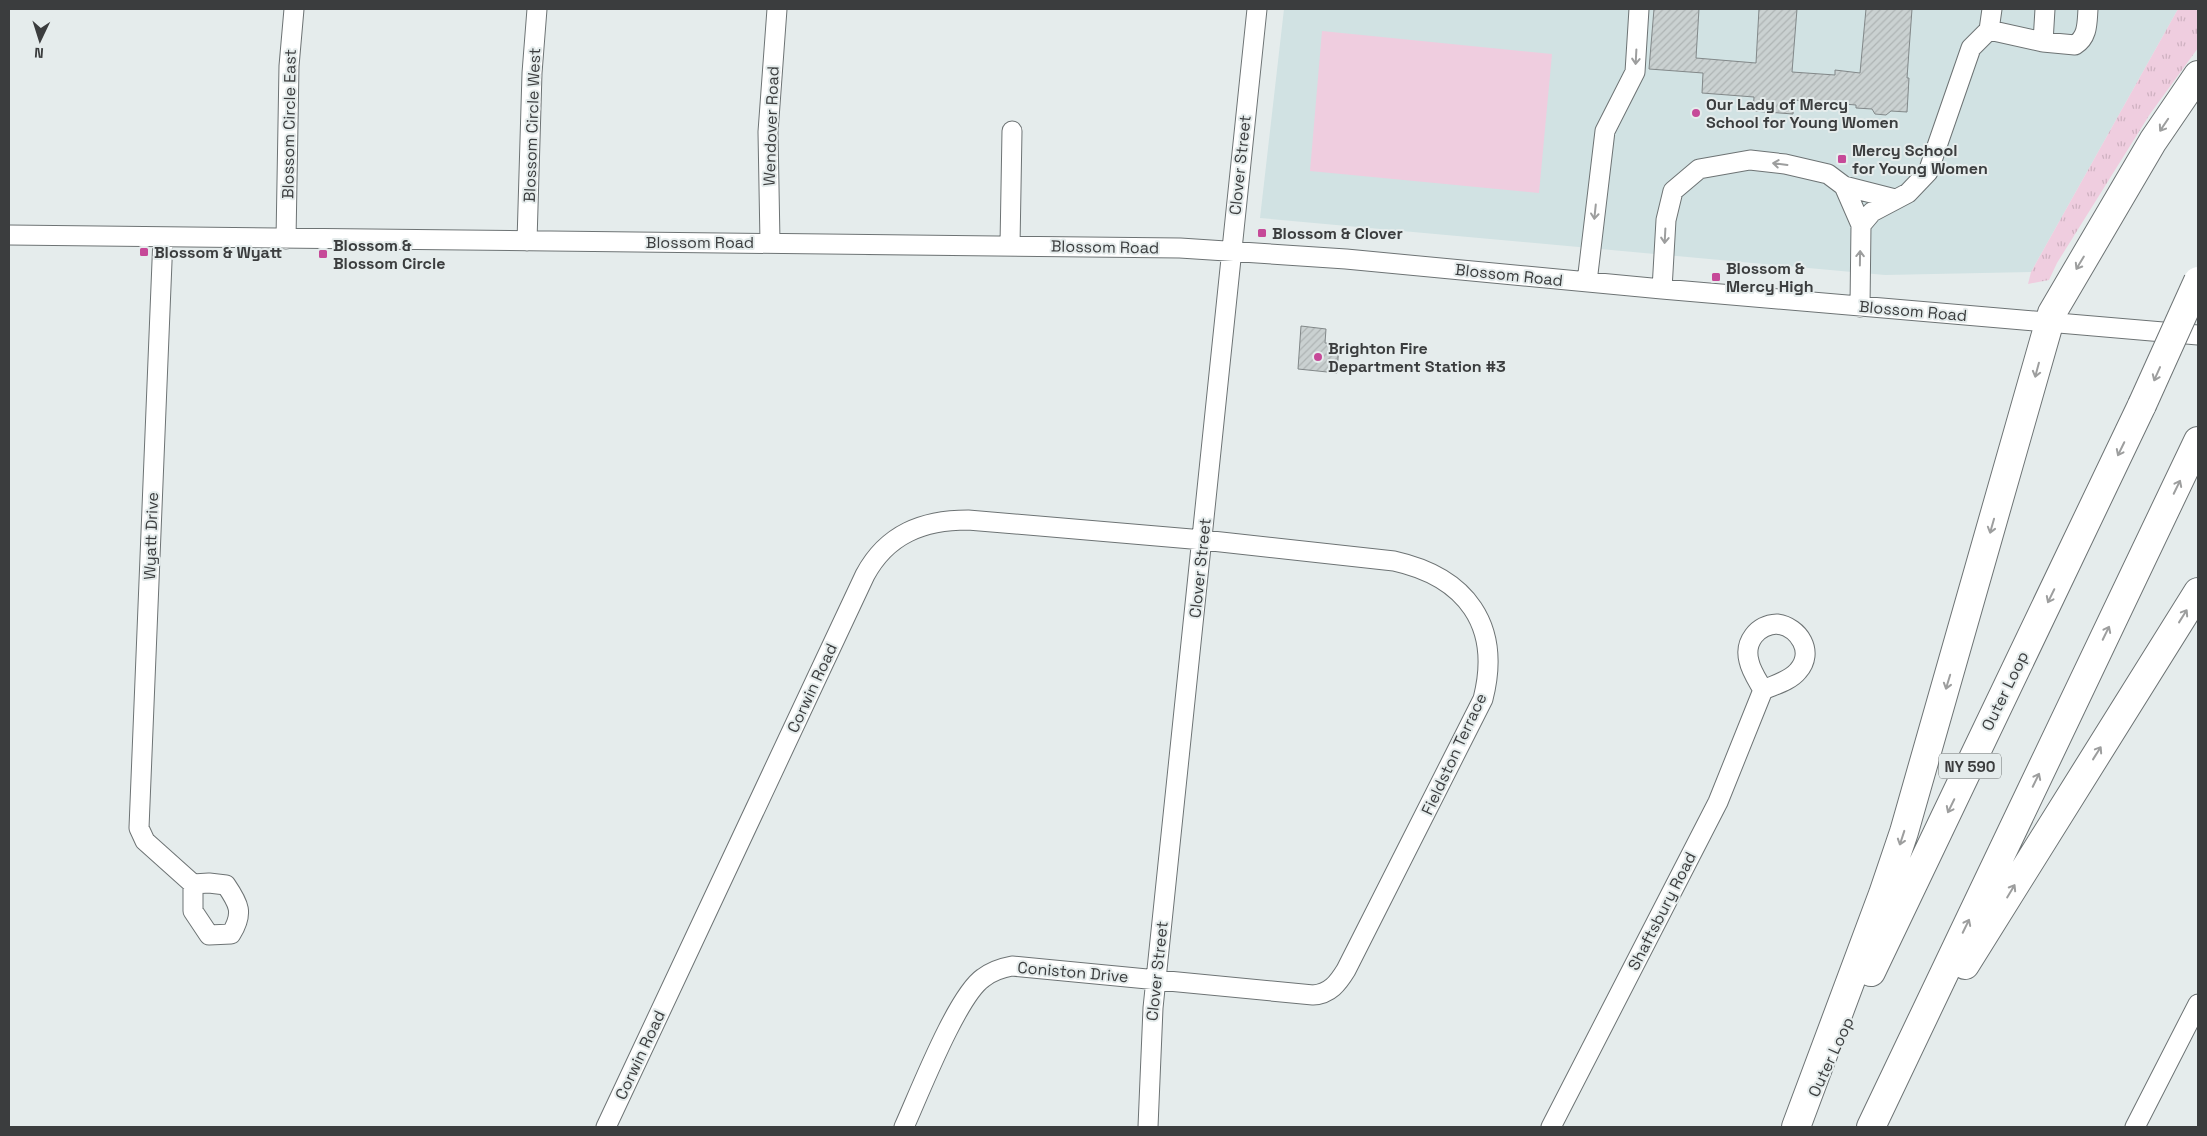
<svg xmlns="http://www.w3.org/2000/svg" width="2207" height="1136" font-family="'Space Grotesk',sans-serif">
<defs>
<pattern id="grass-tufts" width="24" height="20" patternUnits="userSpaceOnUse" patternTransform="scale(1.25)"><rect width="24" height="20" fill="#efcddf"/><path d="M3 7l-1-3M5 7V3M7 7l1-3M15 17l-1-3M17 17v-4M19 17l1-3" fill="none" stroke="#ceb1c0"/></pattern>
<pattern id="building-hatch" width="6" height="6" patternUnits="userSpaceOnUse" patternTransform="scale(1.25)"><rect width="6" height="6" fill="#cad1d1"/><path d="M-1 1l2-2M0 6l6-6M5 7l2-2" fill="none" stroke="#aeb4b4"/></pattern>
</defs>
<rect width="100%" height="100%" fill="#e5ecec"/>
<path fill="#d1e2e3" d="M1284,9H2178L2031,272L1885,275L1260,218Z"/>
<path fill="url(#grass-tufts)" d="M2178,9H2198V48L2150,114L2057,263L2049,280L2028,284L2031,272Z"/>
<path fill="#efcddf" d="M1322,31L1552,54L1539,193L1310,171Z"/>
<path fill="url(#building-hatch)" stroke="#828889" d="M1654,9H1699L1696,58L1756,63L1759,9H1797L1792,72L1835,75V70L1860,73L1866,9H1912L1907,78H1909L1907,112L1891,111L1886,115L1875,114L1872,109L1856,108V105L1794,100L1793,114L1753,111L1754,97L1702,93L1703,73L1649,69Z
M1301,326L1326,329L1325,343L1339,344L1337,373L1298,369Z"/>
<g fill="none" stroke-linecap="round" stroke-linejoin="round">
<defs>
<path id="minor" d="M1989,30L2043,42L2075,45C2088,37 2087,23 2088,9
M2043,42L2045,9
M1844,186L1895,199
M1861,225L1872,212L1908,193L1928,172L1971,48L1989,30L1992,9
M9,235L1180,248L1346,259L1662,289L2198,335
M163,237L139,828L145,841L193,884L209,883L226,885C239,904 244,913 231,934L209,935L193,911V884
M286,239L289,66L294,9
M527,241L532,73L537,9
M770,242L768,132L777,9
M1010,245L1012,131
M1587,282L1605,131L1635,72L1639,9
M1662,289L1666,220L1673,191L1699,169L1750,160L1785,164L1828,174L1844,186L1861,225L1860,307
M1777,624C1799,627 1815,652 1798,671C1790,681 1774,685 1763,690C1758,681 1751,671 1749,661C1744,642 1757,625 1777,624Z
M606,1127L865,575C887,534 923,520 968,520L1203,540L1394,561C1466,577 1502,625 1483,699L1346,970C1338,983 1330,994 1313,995L1012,966C1001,968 992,971 983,978C957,996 919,1094 904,1127
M1148,1127L1153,1008L1257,9
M1551,1127L1718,802L1763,690
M2135,1127L2198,1004"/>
<path id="highway" d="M1965,965L2198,592
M1871,972L2142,405
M1796,1127L1883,894L1904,832L2052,313L2153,141L2198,75
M1871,1127L2198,441"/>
</defs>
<use href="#minor" stroke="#6d7374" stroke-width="21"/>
<use href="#highway" stroke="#6d7374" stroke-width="30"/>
<use href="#minor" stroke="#fff" stroke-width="19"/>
<use href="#highway" stroke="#fff" stroke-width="28"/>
<defs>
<path id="highway-bridge" d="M2142,405L2198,281"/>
</defs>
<use href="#highway-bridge" stroke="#6d7374" stroke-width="30" stroke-linecap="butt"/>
<use href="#highway-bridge" stroke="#fff" stroke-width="28"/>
</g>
<defs><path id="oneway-shaft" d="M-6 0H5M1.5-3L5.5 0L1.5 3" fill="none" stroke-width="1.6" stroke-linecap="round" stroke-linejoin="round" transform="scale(1.25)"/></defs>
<g stroke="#9d9e9e">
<use href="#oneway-shaft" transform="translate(1636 57) rotate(93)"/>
<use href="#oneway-shaft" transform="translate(2164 125) rotate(124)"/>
<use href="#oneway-shaft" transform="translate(1780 164) rotate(-173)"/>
<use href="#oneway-shaft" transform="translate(1595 212) rotate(96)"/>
<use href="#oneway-shaft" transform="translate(1665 236) rotate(93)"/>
<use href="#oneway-shaft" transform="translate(1860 258) rotate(-89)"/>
<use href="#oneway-shaft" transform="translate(2080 263) rotate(121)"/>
<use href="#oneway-shaft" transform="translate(2037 370) rotate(105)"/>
<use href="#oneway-shaft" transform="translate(2157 374) rotate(114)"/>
<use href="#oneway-shaft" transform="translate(2121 449) rotate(116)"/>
<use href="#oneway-shaft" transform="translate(2177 487) rotate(-64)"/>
<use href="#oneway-shaft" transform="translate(1992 526) rotate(106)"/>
<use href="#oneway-shaft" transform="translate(2051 596) rotate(116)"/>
<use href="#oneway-shaft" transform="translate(2183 616) rotate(-58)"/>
<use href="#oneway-shaft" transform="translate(2106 633) rotate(-64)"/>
<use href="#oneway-shaft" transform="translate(1948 682) rotate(107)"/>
<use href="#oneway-shaft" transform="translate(2097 753) rotate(-58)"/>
<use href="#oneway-shaft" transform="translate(2036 780) rotate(-64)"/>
<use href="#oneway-shaft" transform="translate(1951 806) rotate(116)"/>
<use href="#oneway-shaft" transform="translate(1902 838) rotate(108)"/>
<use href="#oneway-shaft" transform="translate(2011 891) rotate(-59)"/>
<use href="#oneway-shaft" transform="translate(1966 926) rotate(-64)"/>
</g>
<g fill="#c64998" stroke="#e5ecec" stroke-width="2">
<circle cx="1696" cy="113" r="5"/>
<rect x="1837" y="154" width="10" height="10" rx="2.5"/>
<rect x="1257" y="228" width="10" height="10" rx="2.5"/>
<rect x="139" y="247" width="10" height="10" rx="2.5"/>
<rect x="318" y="249" width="10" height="10" rx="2.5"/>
<rect x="1711" y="272" width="10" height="10" rx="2.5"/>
<circle cx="1318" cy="357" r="5"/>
</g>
<g text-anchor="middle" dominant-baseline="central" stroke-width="4" stroke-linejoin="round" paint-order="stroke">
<rect fill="#e5ecec" stroke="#6e7272" stroke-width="1" x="1939" y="753.5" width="62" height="25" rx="4"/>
<g font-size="15" font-weight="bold" fill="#3b3d3e">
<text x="1970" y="766">NY 590</text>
</g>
<g font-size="16" font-weight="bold" fill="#3b3d3e" stroke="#e5ecec" text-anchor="start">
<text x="1706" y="104">Our Lady of Mercy<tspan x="1706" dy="18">School for Young Women</tspan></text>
<text x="1852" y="150">Mercy School<tspan x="1852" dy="18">for Young Women</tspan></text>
<text x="1272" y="233">Blossom &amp; Clover</text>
<text x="333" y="245">Blossom &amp;<tspan x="333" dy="18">Blossom Circle</tspan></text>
<text x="154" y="252">Blossom &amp; Wyatt</text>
<text x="1726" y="268">Blossom &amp;<tspan x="1726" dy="18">Mercy High</tspan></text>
<text x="1328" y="348">Brighton Fire<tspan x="1328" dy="18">Department Station #3</tspan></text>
</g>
<g font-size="16" fill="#3b3d3e" stroke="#e5ecec">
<text transform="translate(289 124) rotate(-89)">Blossom Circle East</text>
<text transform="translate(532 125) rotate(-88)">Blossom Circle West</text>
<text transform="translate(771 126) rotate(-88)">Wendover Road</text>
<text transform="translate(1240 165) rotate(-84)">Clover Street</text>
<text x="700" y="242">Blossom Road</text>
<text transform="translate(1105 247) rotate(1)">Blossom Road</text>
<text transform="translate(1509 275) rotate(6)">Blossom Road</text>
<text transform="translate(1913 311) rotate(5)">Blossom Road</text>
<text transform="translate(151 536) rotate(-88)">Wyatt Drive</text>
<text transform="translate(1200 568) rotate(-84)">Clover Street</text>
<text transform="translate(812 688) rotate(-65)">Corwin Road</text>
<text transform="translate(2005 691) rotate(-64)">Outer Loop</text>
<text transform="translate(1454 754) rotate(-65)">Fieldston Terrace</text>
<text transform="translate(1662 911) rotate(-63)">Shaftsbury Road</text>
<text transform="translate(1157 971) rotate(-84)">Clover Street</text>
<text transform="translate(1073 972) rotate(5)">Coniston Drive</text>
<text transform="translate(640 1055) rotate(-65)">Corwin Road</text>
<text transform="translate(1831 1057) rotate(-65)">Outer Loop</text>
</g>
</g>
<rect width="2207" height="1136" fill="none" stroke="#3b3d3e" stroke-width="20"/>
<g transform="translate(40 40) rotate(184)" stroke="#e5ecec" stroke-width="4" paint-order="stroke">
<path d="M0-4L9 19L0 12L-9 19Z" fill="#3b3d3e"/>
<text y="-8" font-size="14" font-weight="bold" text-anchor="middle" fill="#3b3d3e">N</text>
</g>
</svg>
